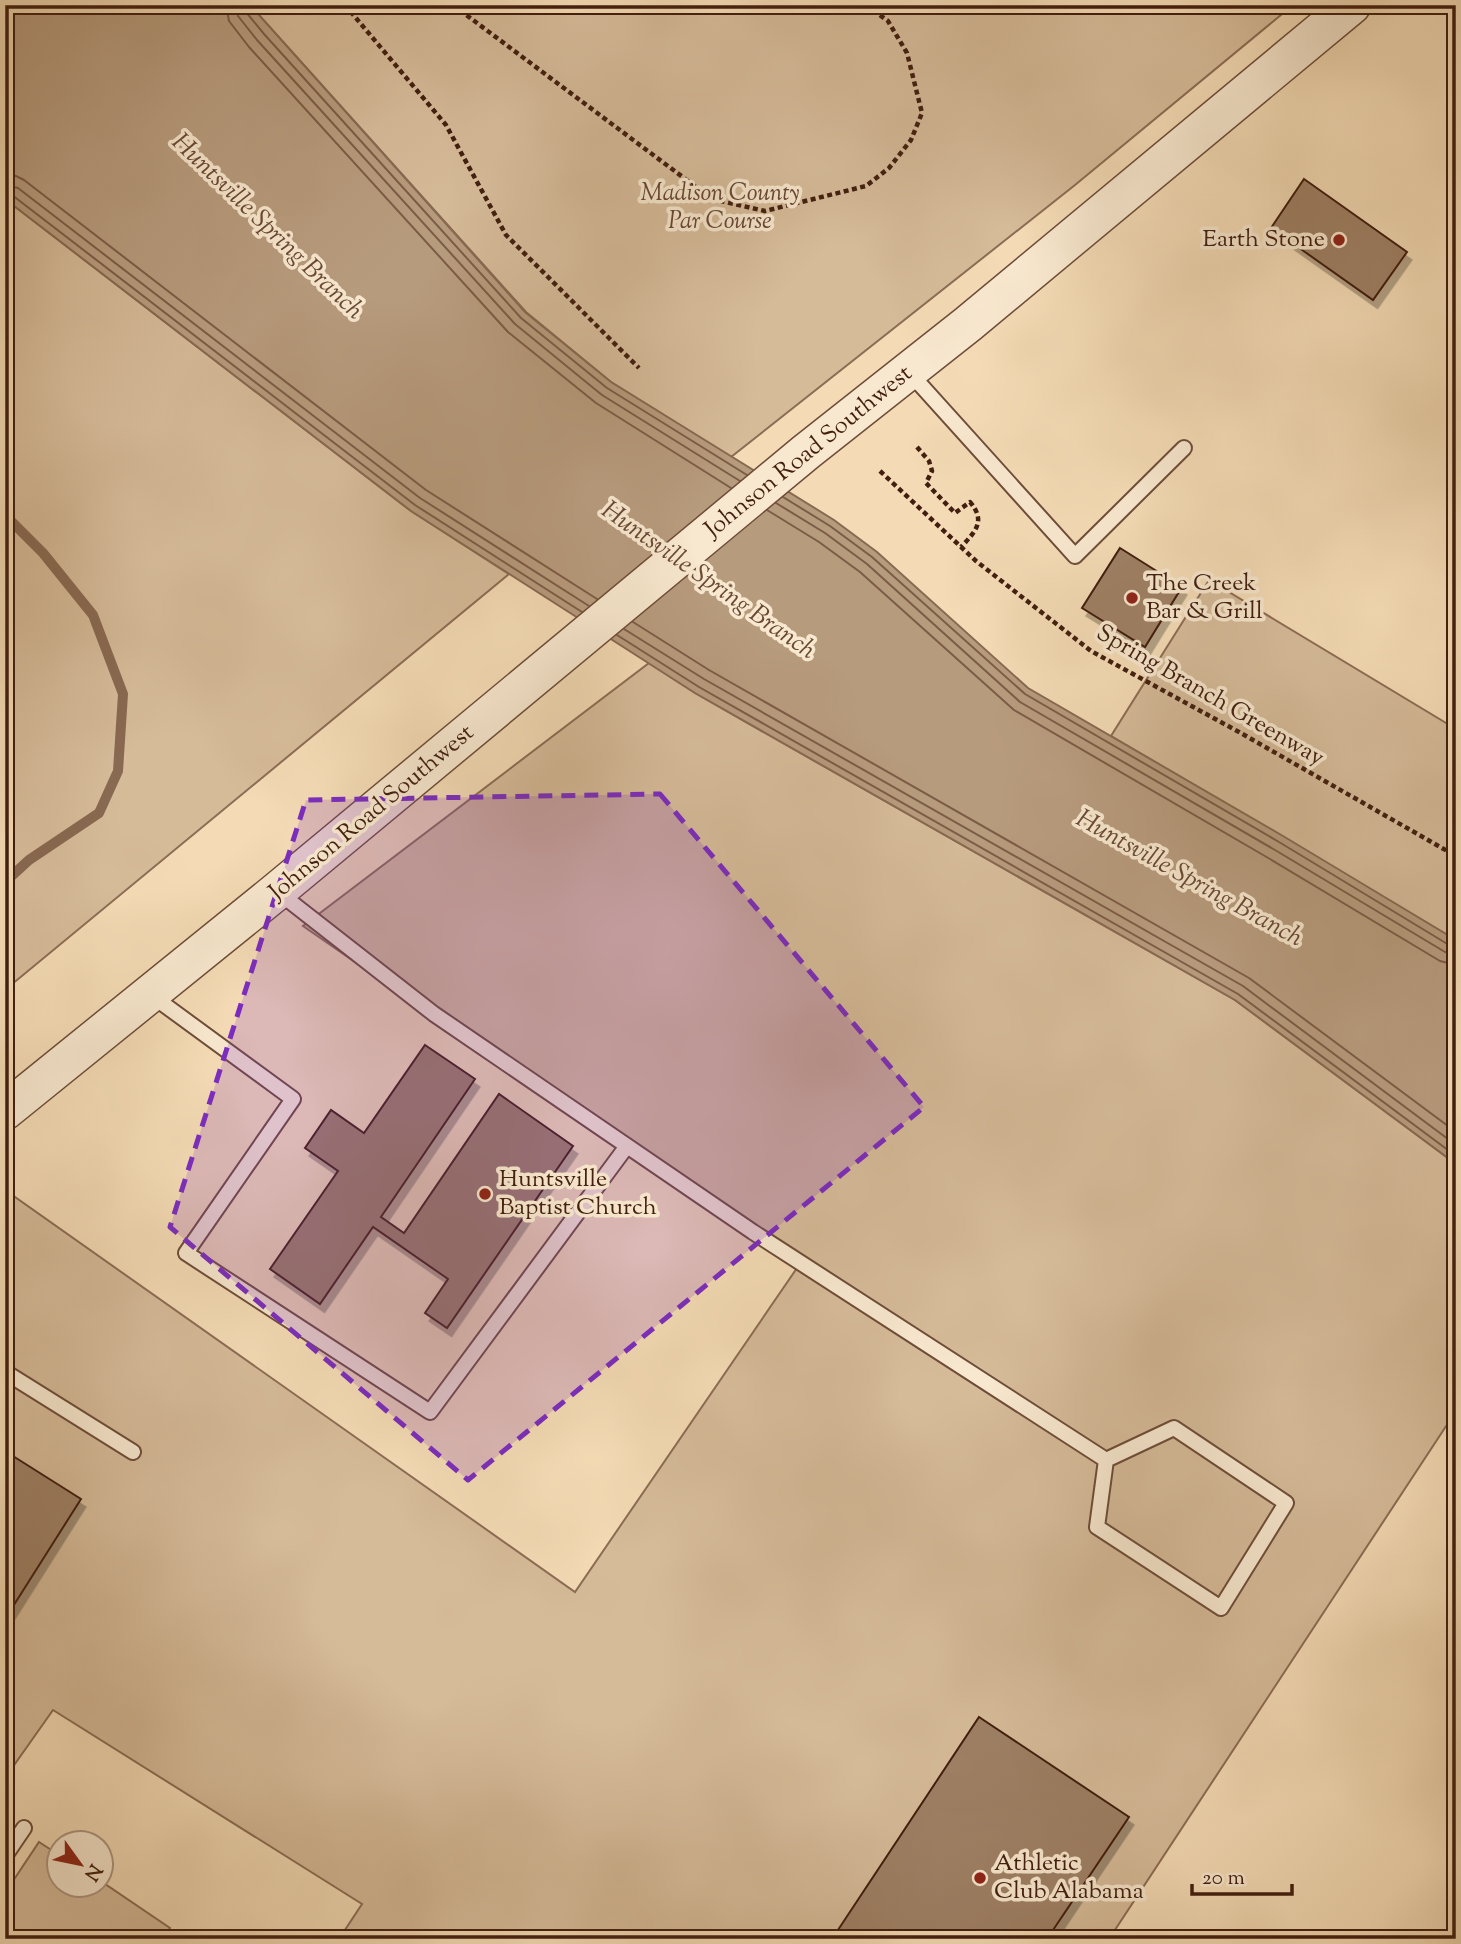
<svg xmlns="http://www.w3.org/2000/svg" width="1461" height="1944" font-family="'Sorts Mill Goudy',serif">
<defs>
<filter id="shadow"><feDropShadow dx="4.5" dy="8" stdDeviation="0" flood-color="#0004"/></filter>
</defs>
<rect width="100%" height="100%" fill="#f4dbb5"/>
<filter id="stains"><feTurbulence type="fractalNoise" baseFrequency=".00286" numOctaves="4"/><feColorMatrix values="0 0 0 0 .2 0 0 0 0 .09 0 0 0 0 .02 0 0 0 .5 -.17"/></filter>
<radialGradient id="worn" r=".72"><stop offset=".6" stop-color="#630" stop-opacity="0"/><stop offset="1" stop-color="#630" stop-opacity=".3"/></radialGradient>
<path fill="#d6bb99" stroke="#8c6c54" stroke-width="2" d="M250,5H1293L1075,185L731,457L611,382L526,312Z
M5,199L411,511L509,574L5,990Z
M1209,580L1456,729V940L1111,736Z
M649,663L695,693L1235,1000L1456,1164V1411L1109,1939H339L362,1904L53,1710L5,1778V1190L575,1592L797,1268L303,926Z
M39,1842L59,1855L60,1884H102V1882L170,1928L163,1939H5V1893Z"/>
<path fill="#b79b7d" stroke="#886951" stroke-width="2" d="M5,5H250L525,312L611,382L834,520L877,552L1028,688L1283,836L1456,940V1164L1235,1000L695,693L411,511L5,199Z"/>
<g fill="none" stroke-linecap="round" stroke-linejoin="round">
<path stroke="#7c5c46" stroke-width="2" d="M226,5L229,21L249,47L508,332L596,403L731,488
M236,5L238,16L257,40L515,324L602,395L740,481
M245,5L246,12L264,34L521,318L607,388L747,475
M5,174L16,176L24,180L426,490L597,599
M5,185L18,188L420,498L589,606
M5,194L12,195L415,505L582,612
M783,497L830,526L872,557L1025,694L1279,842L1449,945L1456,946
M776,503L825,533L867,564L1020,702L1275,850L1445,952L1456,955
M767,510L819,542L860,572L1014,710L1270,859L1440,961L1456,965
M633,622L709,670L1249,978L1456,1132
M624,629L704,679L1243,986L1456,1145
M617,635L699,687L1238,994L1456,1156"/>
<path stroke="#886951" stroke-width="10" d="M5,515L43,553L93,615L123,694L118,771L99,813L29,860L5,882"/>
</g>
<path fill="#9e8065" stroke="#411e0f" stroke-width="2" filter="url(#shadow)" d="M1304,179L1407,252L1373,300L1271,228Z
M1120,548L1182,587L1145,647L1082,608Z
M425,1045L475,1079L381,1217L404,1233L499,1094L573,1146L447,1328L425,1313L448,1279L373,1227L320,1304L270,1269L338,1171L305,1148L331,1110L364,1133Z
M5,1451L81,1499L5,1619Z
M979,1717L1129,1817L1047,1939H832Z"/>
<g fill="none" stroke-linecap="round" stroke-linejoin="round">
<defs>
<path id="service" d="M909,372L1075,556L1184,448
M278,892L434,1014L753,1232L1106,1460
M151,995L293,1099L186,1253L430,1412L627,1146
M5,1372L133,1452
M1174,1428L1286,1503L1221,1608L1097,1527L1106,1460Z
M5,1856L24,1828"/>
<path id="tertiary" d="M5,1111L277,891L806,452L968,324L1352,5"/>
</defs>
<use href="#service" stroke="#6e4d38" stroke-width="18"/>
<use href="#tertiary" stroke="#6e4d38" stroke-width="40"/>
<path stroke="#411e0f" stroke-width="4.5" stroke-dasharray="5 3.5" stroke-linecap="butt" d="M345,5L446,125L506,235L639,368
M453,5L712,199L765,211L866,186L889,168L911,140L922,113L907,53L888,21L866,5
M917,447L929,461L932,471L926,483L955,513L970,502C986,521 976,531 961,547
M880,471L976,561L1091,651L1239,732L1456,856"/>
<use href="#service" stroke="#f8e8cf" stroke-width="14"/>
<use href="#tertiary" stroke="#f8e8cf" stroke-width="37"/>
</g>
<path fill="#7b2cbf" fill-opacity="0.2" stroke="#7b2cbf" stroke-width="5" stroke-dasharray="14 9" stroke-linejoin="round" d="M660,794L924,1107L468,1480L170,1227L306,800Z"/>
<g fill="#8f2418" stroke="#f8e8cf" stroke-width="2.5">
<circle cx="1339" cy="240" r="7"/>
<circle cx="1132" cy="598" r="7"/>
<circle cx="485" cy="1194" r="7"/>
<circle cx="980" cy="1878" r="7"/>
</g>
<g text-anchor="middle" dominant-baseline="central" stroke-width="7" stroke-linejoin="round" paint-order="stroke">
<g font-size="24" font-style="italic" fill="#664532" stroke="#f8e8cf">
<text x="720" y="194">Madison County<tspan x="720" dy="28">Par Course</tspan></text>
</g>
<g font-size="24" fill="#411e0f" stroke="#f8e8cf" text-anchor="start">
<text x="1325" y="240" text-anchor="end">Earth Stone</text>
<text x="1146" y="584">The Creek<tspan x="1146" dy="28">Bar &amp; Grill</tspan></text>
<text x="499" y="1180">Huntsville<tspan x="499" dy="28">Baptist Church</tspan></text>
<text x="994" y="1864">Athletic<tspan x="994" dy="28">Club Alabama</tspan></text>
</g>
<g font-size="24" fill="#411e0f" stroke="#f8e8cf">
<text transform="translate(809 452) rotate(-39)">Johnson Road Southwest</text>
<text transform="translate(1210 696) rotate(30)">Spring Branch Greenway</text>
<text transform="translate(372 813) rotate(-40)">Johnson Road Southwest</text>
</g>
<g font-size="26" font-style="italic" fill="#6a4a36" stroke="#f8e8cf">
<text transform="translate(267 227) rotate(44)">Huntsville Spring Branch</text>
<text transform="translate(708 581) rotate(35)">Huntsville Spring Branch</text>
<text transform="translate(1189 879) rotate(29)">Huntsville Spring Branch</text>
</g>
</g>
<rect width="1461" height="1944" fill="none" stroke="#f4dbb5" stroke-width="28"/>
<rect x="7" y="7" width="1447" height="1930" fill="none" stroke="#411e0f" stroke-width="3.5"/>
<rect x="14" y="14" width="1433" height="1916" fill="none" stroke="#411e0f" stroke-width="2"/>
<g transform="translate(80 1864) rotate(123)"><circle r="33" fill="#f8e8cf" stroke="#af9782" stroke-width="2"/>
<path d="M0-5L12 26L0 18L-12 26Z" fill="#8f2418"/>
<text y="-10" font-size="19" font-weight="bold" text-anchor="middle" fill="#411e0f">N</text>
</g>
<path d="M1192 1884v10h100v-10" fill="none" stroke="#411e0f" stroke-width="3.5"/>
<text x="1202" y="1884" font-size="21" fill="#411e0f" stroke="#f8e8cf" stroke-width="5" paint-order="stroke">20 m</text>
<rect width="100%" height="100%" filter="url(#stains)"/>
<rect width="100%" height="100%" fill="url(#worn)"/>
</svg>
